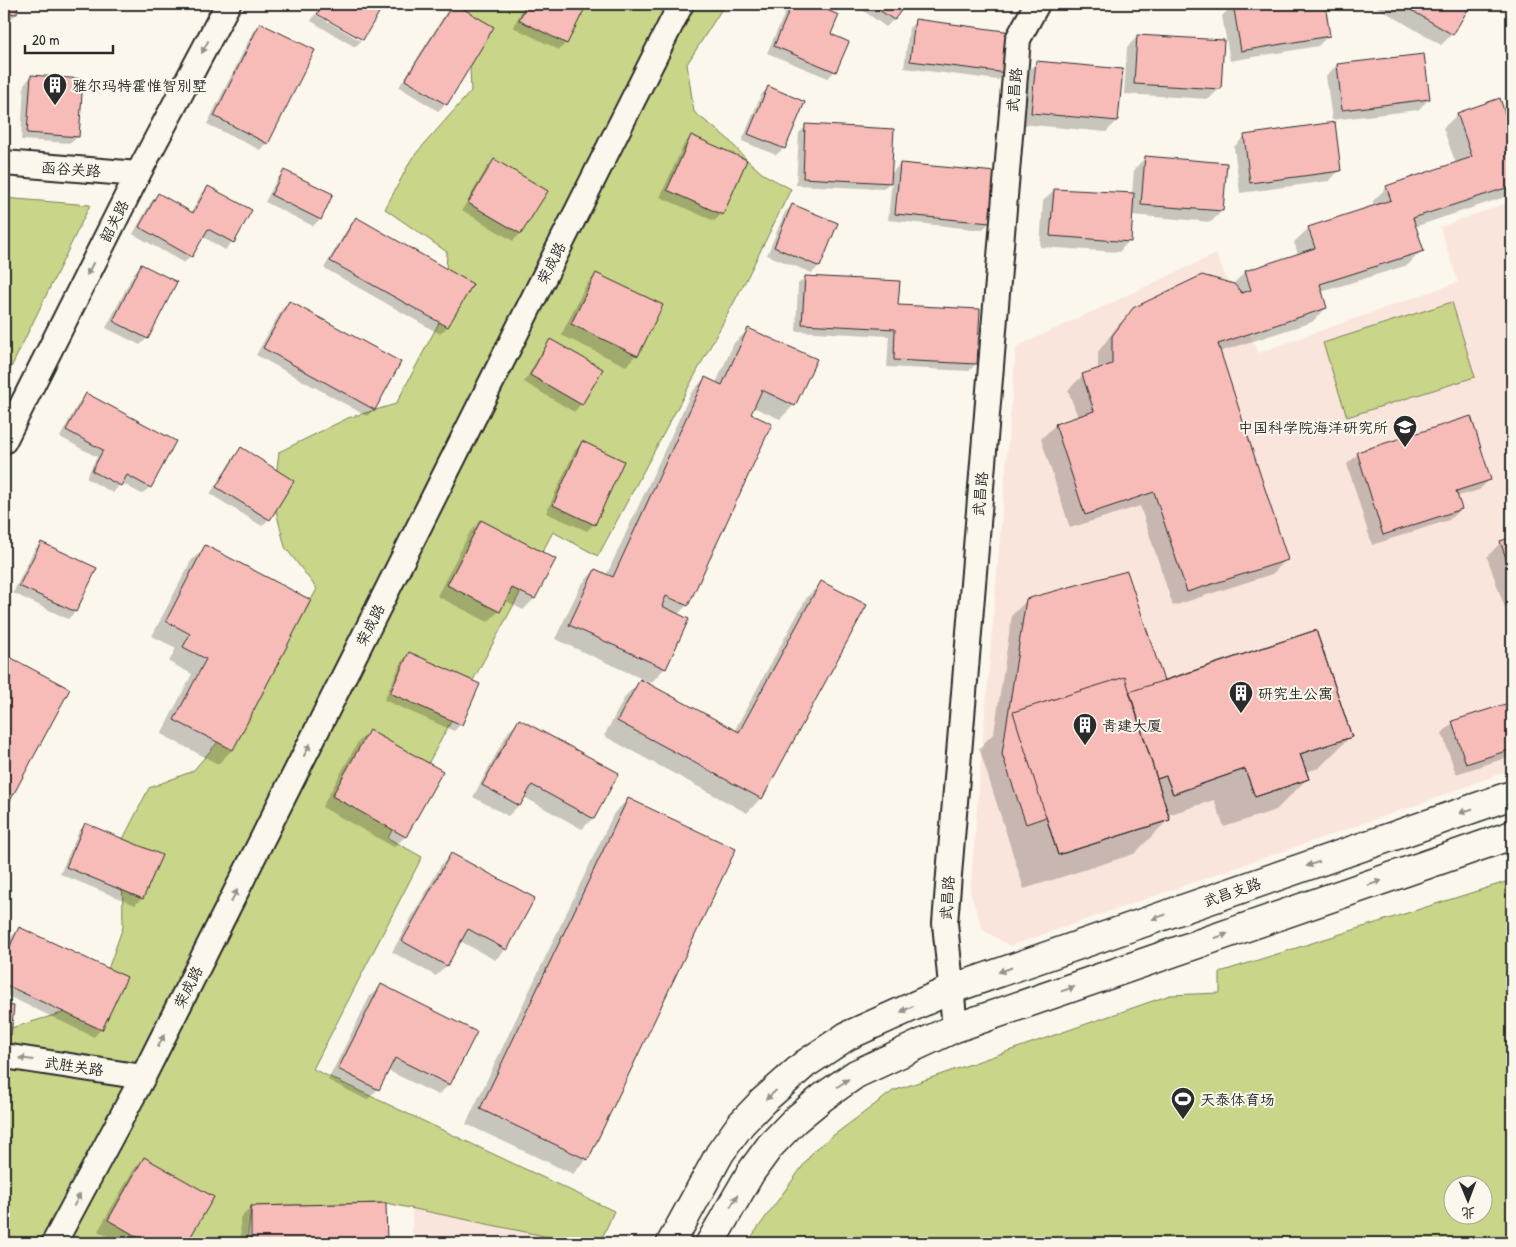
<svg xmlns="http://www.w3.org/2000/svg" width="1516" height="1247" font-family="'Patrick Hand','LXGW WenKai TC',sans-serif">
<rect width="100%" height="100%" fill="#fbf7ec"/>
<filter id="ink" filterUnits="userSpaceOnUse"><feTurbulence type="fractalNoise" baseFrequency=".02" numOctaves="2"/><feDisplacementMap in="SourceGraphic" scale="10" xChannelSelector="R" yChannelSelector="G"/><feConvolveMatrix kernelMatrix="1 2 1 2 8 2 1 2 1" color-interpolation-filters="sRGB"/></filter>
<g filter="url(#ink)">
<path fill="#fae5dc" d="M1512,201V769L1425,802L1010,946L983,930L970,893L1016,347L1216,254L1258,353L1458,282L1440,227Z
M412,1208L578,1243H412Z"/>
<path fill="#c9d588" stroke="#7a805a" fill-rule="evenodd" d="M464,4H725L687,64L694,112L727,138L747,160L763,174L791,189L747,278L598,556L553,532L388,838L422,857L313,1069L614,1211L600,1243H578L386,1203L251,1206L247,1243H4V1030L96,1003L123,927L122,841L149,788L193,771L258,695L317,589L285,547L273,499L279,452L348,418L396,404L444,313L447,252L385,209L412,158L471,91L468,19Z
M4,198L90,205L4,382Z
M1452,302L1475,377L1347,417L1323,343Z
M1512,880V1243H747L815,1149L893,1091L1170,995L1220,993V972ZM1484,1184V1214H1454V1184Z"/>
<path fill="#0003" d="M4,4H17L16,14L9,21L4,20Z
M322,4H383L362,40V38L317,12Z
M454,4L492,28L446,104L438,111L399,87L447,11Z
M525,4H586L566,43L559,50L513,27Z
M789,4H808L837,16L829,35L835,71L828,78L767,53Z
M854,4H904L893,20L886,27Z
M1240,4H1323L1329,35L1318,46L1230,61L1222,16L1233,5Z
M1372,4H1470L1452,34L1441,45Z
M315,14L361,41L355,47L311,21Z
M916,21L1005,73L998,80L904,68L909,28Z
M260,25L267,143L260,150L207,124L253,32Z
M1138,36L1220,88L1209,99L1124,94L1127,47Z
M1037,62L1117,121L1106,132L1021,124L1026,73Z
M1337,65L1429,99L1418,110L1332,120L1326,76Z
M31,77L78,136L71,143L21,140L24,84Z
M768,88L784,148L776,155L742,141L761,95Z
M1499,100L1512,140L1511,195L1414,227L1422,250L1408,265L1321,292L1326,308L1312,322L1219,352L1287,559L1272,574L1173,606L1140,506L1070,528L1041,439L1055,425L1078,418L1068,390L1083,375L1098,370V352L1119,324L1134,309L1232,285L1245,272L1298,254L1294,242L1309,228L1374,206L1373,201L1387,187L1456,164L1443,128L1458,114Z
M806,126L891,174L900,164L989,223L982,230L888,220L892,180L883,189L796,185L799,133Z
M1245,136L1340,170L1329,181L1240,193L1234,147Z
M691,137L722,214L714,221L660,197L684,144Z
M1145,158L1222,211L1211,222L1131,215L1129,241L1119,252L1040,247L1043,201L1054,190L1132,195L1134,169Z
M494,160L520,234L513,241L462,210L487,167Z
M284,171L320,219L313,226L265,202L277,179Z
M208,187L250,211L232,242L225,250L202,236L191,256L184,263L133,234L151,202L158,195L191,213L201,194Z
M793,205L819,266L812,273L767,255L785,212Z
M356,219L471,284L447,327L440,334L324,268L349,226Z
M141,266L147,338L140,345L106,328L134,273Z
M596,274L661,306L636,355L626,366L561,335L586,285Z
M805,277L897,306L976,364L969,371L887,367L889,336L796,331L798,284Z
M289,302L374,409L367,416L256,355L282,309Z
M749,329L794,405L780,419L753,407L687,605L677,615L665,668L651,683L555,639L581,585L595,570L606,576L691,393L705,378L716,383L734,343Z
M551,341L581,404L574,412L524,382L544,348Z
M86,395L174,442L150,487L142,494L121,483L113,493L86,478L97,457L60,437L79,402Z
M582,443L594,524L587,531L546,513L575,450Z
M241,449L269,519L262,526L210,494L234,456Z
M1358,454L1490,479L1479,490L1456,497L1460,509L1449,520L1372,545L1347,464Z
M481,521L555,559L534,599L523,610L504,600L499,611L488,622L437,596L470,532Z
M1512,538V628L1487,557L1501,542Z
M41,543L95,568L75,612L68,619L13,593L34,550Z
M205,547L309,600L232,750L218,764L161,734L192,674L169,662L176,648L152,636L191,561Z
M822,582L761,798L747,813L604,736L626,695L641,681L734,731L807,597Z
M1027,600L1163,682L1351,736L1319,768L1305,772L1307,779L1276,810L1224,827L1214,800L1168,815L1169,819L1134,854L1024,889L979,748L994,733L1012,615Z
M409,654L478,685L461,724L454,731L384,700L402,661Z
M4,655L68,690L4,810Z
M1512,703V756L1456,774L1442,733L1453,723Z
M519,721L593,818L582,829L524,797L519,805L508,816L473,797L508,732Z
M369,732L441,772L405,837L394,847L322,807L358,742Z
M628,799L587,1159L573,1174L466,1124L614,813Z
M86,824L142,898L135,905L60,874L79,831Z
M452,854L506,949L495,960L460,941L446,966L436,976L392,952L441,865Z
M19,929L101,1029L94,1037L4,994V953L12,936Z
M381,986L476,1033L449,1085L438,1095L387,1070L378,1089L367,1100L328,1080L370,996Z
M4,1006L13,1007L9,1035L4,1040Z
M145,1158L212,1197L186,1243H119L98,1231L134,1169Z
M384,1204L385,1243H241L240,1218L251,1207Z"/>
<path fill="#f8bcb8" stroke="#2b2b2b" d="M4,4H18L17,14L4,13Z
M323,4H384L363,40L317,14Z
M453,4H455L494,27L447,105L405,80Z
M527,4H587L567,44L519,20Z
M792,4H811L839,15L831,34L849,42L836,72L774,46Z
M870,4H906L894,20Z
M1233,4H1325L1330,36L1241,51Z
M1401,4H1471L1453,35Z
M915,19L1012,32L1007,73L910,61Z
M260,23L315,50L268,144L214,116Z
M1137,35L1224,40L1221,89L1134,84Z
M1424,54L1430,99L1342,110L1337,64Z
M1036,61L1123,69L1118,121L1031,113Z
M31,75L83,79L79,137L27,133Z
M768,86L805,102L785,149L748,134Z
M1500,98L1512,136V186L1413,218L1424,251L1320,284L1327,308L1218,344L1288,560L1187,592L1154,492L1085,515L1055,424L1094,411L1082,374L1112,364V336L1133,308L1202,275L1234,284L1242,293L1251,290L1245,271L1315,248L1308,227L1391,200L1386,186L1472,157L1457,113Z
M1335,122L1341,171L1250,183L1244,135Z
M805,124L894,129L891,183L803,178Z
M691,135L747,160L723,215L667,190Z
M1145,156L1227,163L1223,211L1141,205Z
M494,159L548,191L521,234L468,203Z
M900,163L996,172L990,223L895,214Z
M284,170L333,194L321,220L271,195Z
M208,186L252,210L234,243L208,229L192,257L139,227L158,193L193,213Z
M1054,189L1134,193L1131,242L1050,236Z
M792,204L838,223L820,267L774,247Z
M356,217L473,284L448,327L330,261Z
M141,264L177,282L148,339L113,321Z
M596,273L663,305L638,356L571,324Z
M805,276L900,281L898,305L980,309L977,364L894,360L895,329L802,324Z
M289,301L401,362L375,410L263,348Z
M748,328L817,359L795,406L762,390L751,414L772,424L688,606L666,596L662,606L689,619L666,669L569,625L595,569L613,577L705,377L722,385Z
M550,339L603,369L582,405L530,375Z
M86,393L176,441L151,488L127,475L121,486L92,471L103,450L66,430Z
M1471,416L1491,480L1456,491L1462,509L1383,535L1357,452Z
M582,441L624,461L595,525L553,505Z
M241,447L294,481L270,520L216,487Z
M481,520L556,559L535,599L512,588L500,612L447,585Z
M1512,537V575L1500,541Z
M41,542L97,568L76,612L19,586Z
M205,545L311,600L233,750L174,720L206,659L183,647L190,634L166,621Z
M1127,571L1164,681L1316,630L1352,737L1300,754L1309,779L1255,797L1245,769L1173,794L1166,776L1157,779L1170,820L1058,855L1046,817L1026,824L1002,754L1026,599Z
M821,581L867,605L762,799L617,721L640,679L739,732Z
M1316,630L1352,737L1300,754L1309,779L1255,797L1245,769L1173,794L1166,776L1157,779L1129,692Z
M409,652L480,684L462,725L390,693Z
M4,654L70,689L4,812Z
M1125,677L1170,820L1058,855L1013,712Z
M1512,702V749L1466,764L1452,721Z
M519,719L619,773L594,819L532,785L520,806L482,785Z
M369,730L443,771L406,837L332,796Z
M628,798L736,849L588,1160L480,1109Z
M85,823L162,855L143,899L66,867Z
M451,853L535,898L507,950L468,929L447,966L402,941Z
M19,927L127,977L102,1030L4,984V959Z
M381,984L477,1032L450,1085L395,1058L379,1090L338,1069Z
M4,1005L14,1006L11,1035L4,1034Z
M144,1157L214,1197L187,1243H148L108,1220Z
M386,1203L387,1243H251V1206Z"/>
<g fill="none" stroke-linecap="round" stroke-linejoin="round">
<defs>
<path id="street" d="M4,163L138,174
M4,441L138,174L228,4
M955,1028L945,923L1018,39L1037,4
M4,1056L143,1077
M54,1243L143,1077L681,4"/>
<path id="secondary" d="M671,1243L720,1153L741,1124L763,1101L805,1064L847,1036L952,989L1512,795
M710,1243L751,1172L770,1146L794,1121L823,1097L856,1074L955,1028L1512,835"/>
</defs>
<use href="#street" stroke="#2b2b2b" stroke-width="28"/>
<use href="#secondary" stroke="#2b2b2b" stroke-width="31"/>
<use href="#street" stroke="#fbf7ec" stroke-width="24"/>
<use href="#secondary" stroke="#fbf7ec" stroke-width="28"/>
</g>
<defs><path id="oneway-solid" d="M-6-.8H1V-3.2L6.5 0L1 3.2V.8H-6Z" transform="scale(1.25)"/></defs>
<g fill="#93918c">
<use href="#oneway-solid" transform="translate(205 47) rotate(118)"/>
<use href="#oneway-solid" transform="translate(90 269) rotate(117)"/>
<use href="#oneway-solid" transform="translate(307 750) rotate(-63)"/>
<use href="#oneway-solid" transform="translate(1466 811) rotate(161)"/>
<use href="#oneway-solid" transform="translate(1313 864) rotate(161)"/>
<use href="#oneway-solid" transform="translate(1375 883) rotate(-19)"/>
<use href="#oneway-solid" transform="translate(234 896) rotate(-63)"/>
<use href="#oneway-solid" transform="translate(1159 917) rotate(161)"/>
<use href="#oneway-solid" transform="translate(1221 936) rotate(-19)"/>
<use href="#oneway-solid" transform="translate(1005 970) rotate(161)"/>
<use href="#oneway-solid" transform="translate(1068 989) rotate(-19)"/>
<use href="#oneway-solid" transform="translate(907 1009) rotate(155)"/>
<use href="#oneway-solid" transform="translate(161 1041) rotate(-63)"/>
<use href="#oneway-solid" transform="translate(26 1059) rotate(-172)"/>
<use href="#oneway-solid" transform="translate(843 1083) rotate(-35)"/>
<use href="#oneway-solid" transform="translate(771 1095) rotate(138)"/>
<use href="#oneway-solid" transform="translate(77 1200) rotate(-62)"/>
<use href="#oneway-solid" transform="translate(734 1201) rotate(-60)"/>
</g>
</g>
<defs>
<symbol id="building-pin" viewBox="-11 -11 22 30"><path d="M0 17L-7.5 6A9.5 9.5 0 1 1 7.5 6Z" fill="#2b2b2b" stroke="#fbf7ec"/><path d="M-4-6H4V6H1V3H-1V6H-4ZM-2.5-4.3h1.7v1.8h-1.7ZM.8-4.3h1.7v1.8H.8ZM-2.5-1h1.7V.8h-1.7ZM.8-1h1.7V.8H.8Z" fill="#fff"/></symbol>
<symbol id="school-pin" viewBox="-11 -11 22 30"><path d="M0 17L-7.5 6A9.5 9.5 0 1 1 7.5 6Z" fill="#2b2b2b" stroke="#fbf7ec"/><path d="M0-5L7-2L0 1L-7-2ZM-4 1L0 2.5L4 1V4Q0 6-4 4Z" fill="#fff"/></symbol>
<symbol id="stadium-pin" viewBox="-11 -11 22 30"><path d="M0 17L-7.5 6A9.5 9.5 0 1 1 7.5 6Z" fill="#2b2b2b" stroke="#fbf7ec"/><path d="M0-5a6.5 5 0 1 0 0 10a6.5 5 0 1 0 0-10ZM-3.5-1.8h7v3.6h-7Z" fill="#fff"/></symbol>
</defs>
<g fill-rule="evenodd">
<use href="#building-pin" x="41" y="71" width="28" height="38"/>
<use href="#school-pin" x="1391" y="413" width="28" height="38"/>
<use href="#building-pin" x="1227" y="679" width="28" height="38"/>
<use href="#building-pin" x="1071" y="711" width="28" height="38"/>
<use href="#stadium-pin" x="1169" y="1085" width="28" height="38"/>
</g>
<g text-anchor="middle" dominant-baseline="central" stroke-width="4" stroke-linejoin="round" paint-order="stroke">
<g font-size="15" fill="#2b2b2b" stroke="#fbf7ec" text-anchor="start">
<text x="72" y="85">雅尔玛特霍惟智别墅</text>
<text x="1388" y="427" text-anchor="end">中国科学院海洋研究所</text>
<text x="1258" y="693">研究生公寓</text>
<text x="1102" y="725">青建大厦</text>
<text x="1200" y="1099">天泰体育场</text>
</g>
<g font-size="15" fill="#2b2b2b" stroke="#fbf7ec">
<text transform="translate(1014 90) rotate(-85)">武昌路</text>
<text transform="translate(71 169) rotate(4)">函谷关路</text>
<text transform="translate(114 221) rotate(-63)">韶关路</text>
<text transform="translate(551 263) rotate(-63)">荣成路</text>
<text transform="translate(980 494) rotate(-85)">武昌路</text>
<text transform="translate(370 625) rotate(-63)">荣成路</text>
<text transform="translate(1232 892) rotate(-19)">武昌支路</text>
<text transform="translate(947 898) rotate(-86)">武昌路</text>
<text transform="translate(188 987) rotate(-63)">荣成路</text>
<text transform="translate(74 1066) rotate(8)">武胜关路</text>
</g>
</g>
<rect width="1516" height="1247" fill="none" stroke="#fbf7ec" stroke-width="20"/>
<rect x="10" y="10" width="1496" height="1227" fill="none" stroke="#2b2b2b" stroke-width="2" filter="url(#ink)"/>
<g transform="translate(1468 1200) rotate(179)"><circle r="24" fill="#fbf7ec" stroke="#a8a59f"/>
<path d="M0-4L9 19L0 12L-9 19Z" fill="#2b2b2b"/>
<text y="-8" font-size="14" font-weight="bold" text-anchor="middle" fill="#2b2b2b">北</text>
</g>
<path d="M25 45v8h88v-8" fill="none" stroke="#2b2b2b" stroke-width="2.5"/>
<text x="32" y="45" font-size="15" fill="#2b2b2b" stroke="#fbf7ec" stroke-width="4" paint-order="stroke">20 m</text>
</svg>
